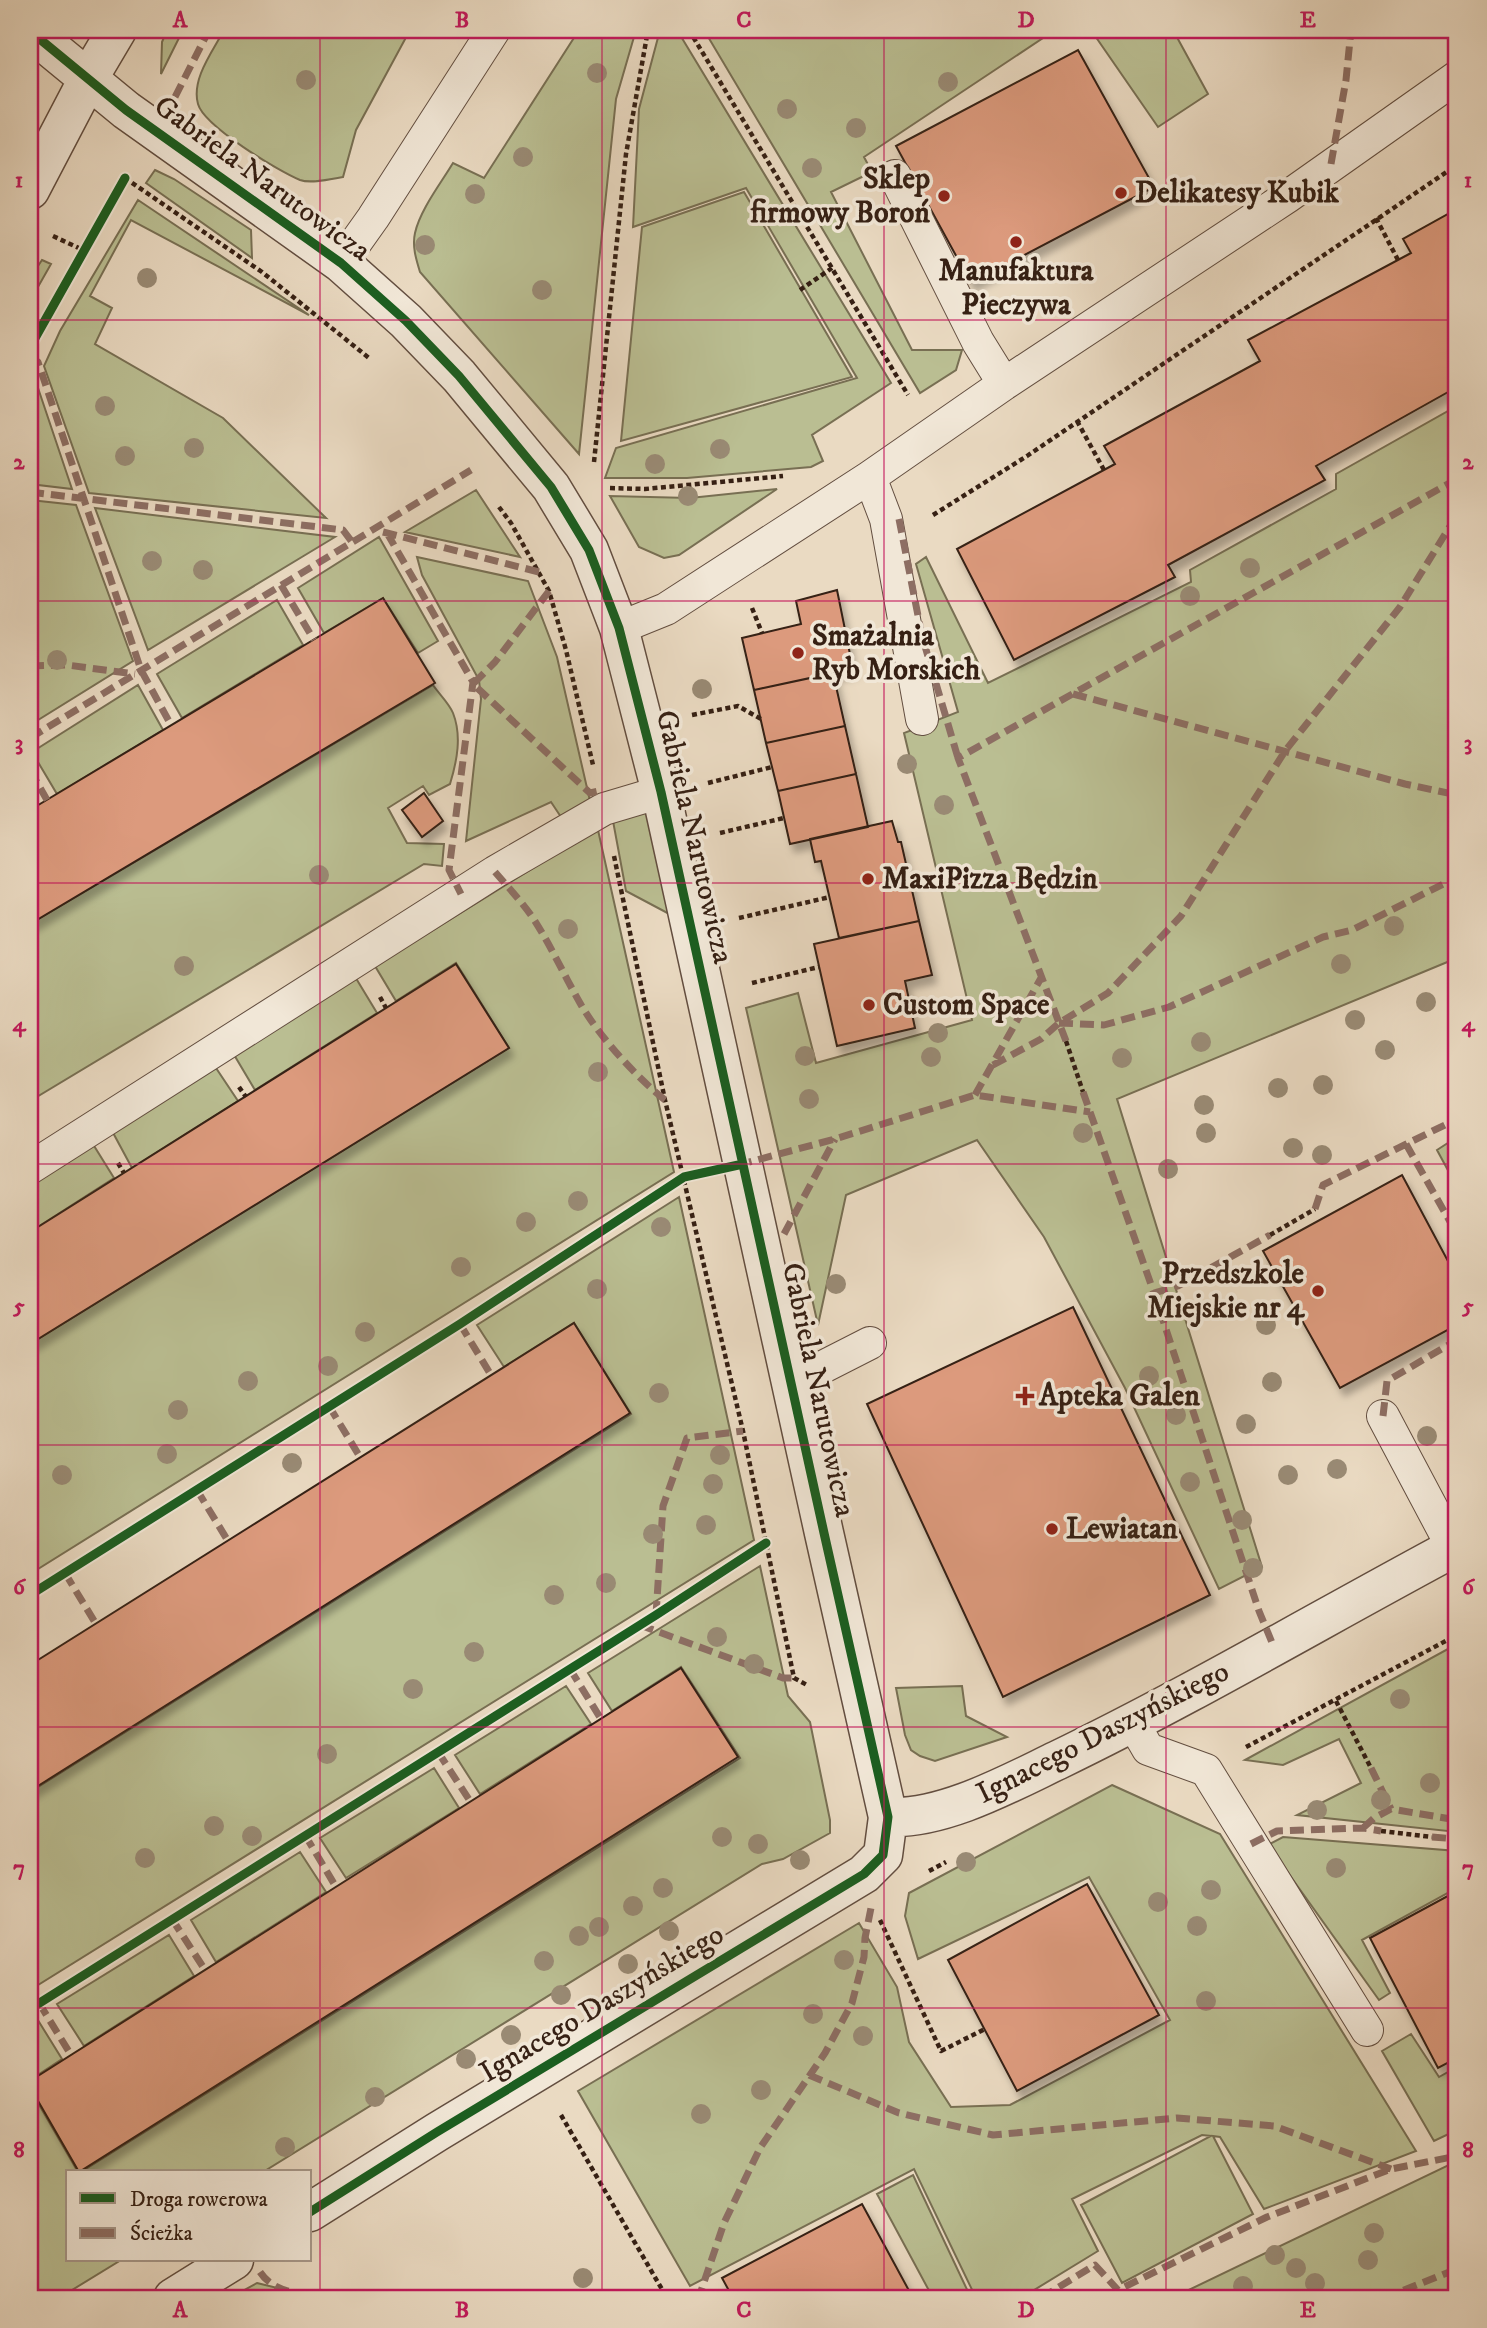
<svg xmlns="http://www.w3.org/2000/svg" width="1487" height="2328" font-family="'IM FELL DW Pica',serif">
<defs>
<filter id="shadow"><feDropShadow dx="4.5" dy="8" stdDeviation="3.5" flood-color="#0004"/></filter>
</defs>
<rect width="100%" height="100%" fill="#eadac2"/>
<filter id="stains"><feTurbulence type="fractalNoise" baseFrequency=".00286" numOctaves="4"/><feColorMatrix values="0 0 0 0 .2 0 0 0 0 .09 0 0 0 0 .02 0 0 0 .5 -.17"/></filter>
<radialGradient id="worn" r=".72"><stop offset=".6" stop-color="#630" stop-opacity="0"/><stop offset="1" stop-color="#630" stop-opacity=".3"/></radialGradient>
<path fill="#babe92" stroke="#786f53" stroke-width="2" d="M167,30H183L161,74L162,42Z
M224,30H410L356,130L343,177C331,179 311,184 300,180C278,171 204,126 198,104C191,79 213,51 224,30Z
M579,30H636L616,99L579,454L420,272C416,259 412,246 415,233C420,210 441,183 453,163L484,178Z
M660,30H677L891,383L812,435L823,461L811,467L687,478H605L616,448L857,378L746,188L633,227L639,109Z
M704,30H1055L864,157L872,172L831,192L912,350H962L956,370L920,393Z
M1091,30H1173L1208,94L1158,127Z
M155,170L174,179L251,230L252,258L146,183Z
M744,192L852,377L621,441L642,227Z
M138,200L309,315L131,220L90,296L112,308L95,344L223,418L326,518L89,493L44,366L60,331Z
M42,260L51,264L30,301V278Z
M36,382L72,489L30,484V392Z
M1457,406V958L1117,1099L1262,1567L1219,1589L1125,1388L1044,1237L977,1140L846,1195L818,1325L746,1008L798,993L816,1063L972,1020L904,733L958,712L916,564L926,557L988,683L1191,582L1190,570L1336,489V474Z
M777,489L679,555L664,558L639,547L610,496L690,498Z
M476,490L520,557L405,532Z
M30,500L76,505L133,661L30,725Z
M95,508L335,537L148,650Z
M379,537L438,641L418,653L383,598L324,633L298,588Z
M417,557L528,581L557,657L590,801L561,817L551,802L466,841L481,699L479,680L422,575Z
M277,600L303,645L182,718L157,674Z
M138,685L163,730L57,794L32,752Z
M433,685C439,694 449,703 453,713C462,736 457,761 450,784L429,795L423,786L388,808L407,843L444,844L442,866L424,864L30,1101V924Z
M651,809L675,917L626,891L613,821Z
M598,830L674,1172L30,1574V1344L509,1048L456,963L396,1001L375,966L591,832Z
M354,975L377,1013L255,1090L233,1053Z
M214,1065L238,1101L132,1168L111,1129Z
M1457,1137V1187L1437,1150Z
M91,1141L114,1178L30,1232V1180Z
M679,1197L754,1540L30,1990V1792L631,1414L574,1323L504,1367L477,1325Z
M760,1566L788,1696L810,1722L830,1820V1833L783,1859L762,1864L263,2172H81L740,1758L681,1667L612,1711L588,1673Z
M1457,1644V1832L1297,1815L1361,1783L1339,1739L1283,1765L1245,1760Z
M566,1686L591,1724L480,1794L455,1755Z
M962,1686L966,1716L1007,1737L935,1761L920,1756L911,1750L905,1735L896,1688Z
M434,1768L459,1808L346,1878L320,1838Z
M1112,1785L1220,1834L1416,2151L1264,2209L1220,2137L1213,2136L1253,2214L1122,2283L1081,2205L1211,2136L1202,2135L1072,2199L1098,2251L1021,2298H976L914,2169L690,2286L578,2091L859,1923L897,1987L909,2042L951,2107L1010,2105L1170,2020L1089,1877L918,1959L905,1916L909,1893Z
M1283,1837L1457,1851V1888L1362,1940L1390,1993L1379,2000L1268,1845Z
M300,1852L326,1892L216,1962L191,1920Z
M169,1935L194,1976L84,2046L57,2004Z
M36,2017L62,2059L30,2080V2021Z
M1411,2034L1439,2077L1457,2067V2130L1434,2141L1382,2051Z
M30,2089L78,2172H68V2260H121L59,2298H30Z
M1457,2161V2298H1172Z
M913,2175L971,2298H933L877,2194Z
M257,2283L318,2298H230Z"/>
<path fill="#dc9a7d" stroke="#362014" stroke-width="2" filter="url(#shadow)" d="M1078,50L1154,187L971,283L896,146Z
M1457,209V387L1316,466L1325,480L1168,565L1175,577L1014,660L957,549L1115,464L1104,446L1260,361L1248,340L1411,253L1403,239Z
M837,590L853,669L754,690L742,638L801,624L796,601Z
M383,598L435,683L30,924V810Z
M833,673L845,726L766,743L754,690Z
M845,726L856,774L778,791L766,743Z
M856,774L868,827L790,844L778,791Z
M424,793L443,821L422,837L402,810Z
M892,821L898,842H901L919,921L839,938L821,861L815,862L810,839Z
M919,921L932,975L905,981L915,1028L837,1046L814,944Z
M456,964L509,1048L30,1344V1232Z
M1402,1175L1457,1278V1325L1340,1388L1263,1251Z
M1073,1307L1210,1595L1003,1697L867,1404Z
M574,1323L630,1413L30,1791V1665Z
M681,1668L738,1757L79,2172L30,2087V2081Z
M1087,1884L1159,2015L1017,2091L948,1960Z
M1457,1891V2058L1438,2068L1370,1938Z
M862,2204L913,2298H733L722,2278Z"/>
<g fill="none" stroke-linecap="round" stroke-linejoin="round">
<defs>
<path id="lane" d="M895,176L978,342L1004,384
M341,263L373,218L494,30
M870,477L886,519L922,719
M619,628L666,609L870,477L1004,384L1287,197L1457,77
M30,1168L495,872L604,809L661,792
M790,1377L817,1370L870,1343
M1383,1416L1453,1548
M1133,1723L1148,1749L1206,1770L1367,2030"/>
<path id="street" d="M30,31L126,110L341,263L406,321L459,376L551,487L589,550L619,628L661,792L824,1533L888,1817L883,1855L864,1874L437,2132L310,2212
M30,190L88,79L117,30
M888,1817C943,1820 1010,1783 1058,1760C1194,1694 1324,1617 1457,1546
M173,2298L234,2260"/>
</defs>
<use href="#lane" stroke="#634e40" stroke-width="34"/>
<use href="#street" stroke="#634e40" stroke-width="41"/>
<path stroke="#362014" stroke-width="4.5" stroke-dasharray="5 3.5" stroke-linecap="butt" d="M689,30L908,395
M125,178L262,272L369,358
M1376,218L1398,260
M53,236L83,250
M800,290L832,268
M1077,421L1104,470
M594,462L626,154L648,30
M610,488L645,489L783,476
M499,507L511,523L549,591L566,650L593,765
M933,515L1027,456L1457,165
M752,608L762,633
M692,715L738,706L761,719
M708,783L772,767
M720,833L784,818
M614,856L665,1100L743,1431L794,1678L807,1685
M739,918L830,897
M752,983L819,967
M380,997L386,1008
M1066,1041L1083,1092
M239,1087L246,1097
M118,1163L124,1173
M1270,1235L1315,1209
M1450,1344L1457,1341
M30,1571L40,1588
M1336,1701L1371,1768
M1246,1747L1457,1635
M1381,1831L1432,1837
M929,1871L946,1862
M880,1920L941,2051L985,2029
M561,2115L667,2298"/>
<use href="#lane" stroke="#f1e7d7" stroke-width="32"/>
<use href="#street" stroke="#f1e7d7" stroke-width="38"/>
<path stroke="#8d6e63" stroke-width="7" stroke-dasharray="14 7" stroke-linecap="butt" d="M175,97L209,30
M1331,164L1346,80L1351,30
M30,356L38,362L141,670L171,725
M30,492L343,530L352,542
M899,519L922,636L958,758
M383,532L539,572
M387,533L473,682L449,870L461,894
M281,585L314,640
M549,591L495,662L473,684L590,793L599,791
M30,666L67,665L135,674
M1073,694L1405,784L1457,795
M30,738L471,470
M30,770L47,800
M495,872C508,887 522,902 533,918C551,946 564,975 580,1003C598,1035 636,1077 665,1100
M1059,1023L1104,1025L1169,1007L1323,937L1352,930L1457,877
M1066,1041L958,758L1457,479
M993,1065L1041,1039L1059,1023L1108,993L1181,916L1285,751L1400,607L1457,515
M1083,1092L1154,1293L1259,1611L1273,1645
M975,1095L1041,978
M1406,1144L1457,1234
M738,1165L835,1139L975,1095L1090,1112
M1315,1209L1323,1185L1457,1119
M784,1234L835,1139
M1154,1293L1178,1286L1270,1235
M460,1324L491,1375
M329,1406L360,1457
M1383,1416L1387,1381L1450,1344
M197,1490L228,1541
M65,1573L96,1624
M656,1615L663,1506L687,1438L743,1431
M640,1625L783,1678H794
M570,1669L601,1719
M438,1752L470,1801
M1371,1768L1391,1809
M1363,1828L1374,1818L1391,1809L1457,1820
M305,1835L336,1887
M1432,1837L1457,1839
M1251,1844L1277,1831L1363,1828L1381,1831
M172,1919L205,1970
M39,2003L71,2055
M809,2075L899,2113L993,2135L1177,2118L1274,2126L1391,2169
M260,2272C277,2298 315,2294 343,2296L347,2298
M694,2298L700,2294L724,2223L760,2148L825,2053L852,2003L864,1957L865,1938L872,1903
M1041,2298L1095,2265L1118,2290L1267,2217L1391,2169L1457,2156
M1384,2298L1457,2269"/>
<defs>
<path id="cycleway" d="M30,31L126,110L341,263L406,321L459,376L551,487L589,550L619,628L661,792L824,1533L888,1817L883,1855L864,1874L437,2132L310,2212
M30,347L125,178
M30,1595L460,1324L684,1177L743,1164
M30,2009L656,1615L766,1543"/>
</defs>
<use href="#cycleway" stroke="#f1e7d7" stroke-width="13"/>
<use href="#cycleway" stroke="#1b5e20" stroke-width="9"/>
</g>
<g fill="#998a74">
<circle cx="597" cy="73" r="10"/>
<circle cx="306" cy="80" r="10"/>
<circle cx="948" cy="82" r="10"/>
<circle cx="787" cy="109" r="10"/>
<circle cx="856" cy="128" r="10"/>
<circle cx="523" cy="157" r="10"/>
<circle cx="812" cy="168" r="10"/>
<circle cx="475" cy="194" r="10"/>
<circle cx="425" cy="245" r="10"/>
<circle cx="147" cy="278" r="10"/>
<circle cx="542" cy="290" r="10"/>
<circle cx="105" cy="406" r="10"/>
<circle cx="194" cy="448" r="10"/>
<circle cx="720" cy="449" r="10"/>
<circle cx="125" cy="456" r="10"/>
<circle cx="655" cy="464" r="10"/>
<circle cx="688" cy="496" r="10"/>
<circle cx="152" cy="561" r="10"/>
<circle cx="1250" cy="568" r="10"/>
<circle cx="203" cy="570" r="10"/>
<circle cx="1190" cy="596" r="10"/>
<circle cx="57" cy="660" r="10"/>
<circle cx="702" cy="689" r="10"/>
<circle cx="907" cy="764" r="10"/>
<circle cx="944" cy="805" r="10"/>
<circle cx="319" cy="875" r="10"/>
<circle cx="1394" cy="926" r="10"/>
<circle cx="568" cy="929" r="10"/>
<circle cx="1341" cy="964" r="10"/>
<circle cx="184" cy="966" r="10"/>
<circle cx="1426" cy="1002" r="10"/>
<circle cx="1355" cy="1020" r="10"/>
<circle cx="938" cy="1033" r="10"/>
<circle cx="1201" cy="1042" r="10"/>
<circle cx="1385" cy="1050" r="10"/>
<circle cx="805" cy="1056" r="10"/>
<circle cx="931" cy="1057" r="10"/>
<circle cx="1122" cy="1058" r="10"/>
<circle cx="598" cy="1072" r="10"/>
<circle cx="1323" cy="1085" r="10"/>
<circle cx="1278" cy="1088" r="10"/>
<circle cx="809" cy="1099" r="10"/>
<circle cx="1204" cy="1105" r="10"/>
<circle cx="1083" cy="1133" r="10"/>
<circle cx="1206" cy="1133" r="10"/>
<circle cx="1293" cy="1148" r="10"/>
<circle cx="1322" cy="1155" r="10"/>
<circle cx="1168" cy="1169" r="10"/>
<circle cx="578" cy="1201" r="10"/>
<circle cx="526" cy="1222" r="10"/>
<circle cx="661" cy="1227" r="10"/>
<circle cx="461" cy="1267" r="10"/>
<circle cx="836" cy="1284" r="10"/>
<circle cx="597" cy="1289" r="10"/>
<circle cx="1266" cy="1325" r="10"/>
<circle cx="365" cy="1332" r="10"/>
<circle cx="328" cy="1366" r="10"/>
<circle cx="1149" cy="1376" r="10"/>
<circle cx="248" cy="1381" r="10"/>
<circle cx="1272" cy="1382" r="10"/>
<circle cx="659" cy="1393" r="10"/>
<circle cx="178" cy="1410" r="10"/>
<circle cx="1176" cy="1415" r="10"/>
<circle cx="1246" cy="1424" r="10"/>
<circle cx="1427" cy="1436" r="10"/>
<circle cx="167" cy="1454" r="10"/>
<circle cx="720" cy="1455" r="10"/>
<circle cx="292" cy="1463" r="10"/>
<circle cx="1337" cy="1469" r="10"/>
<circle cx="62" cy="1475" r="10"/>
<circle cx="1288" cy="1475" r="10"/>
<circle cx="1190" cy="1482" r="10"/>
<circle cx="713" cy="1484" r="10"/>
<circle cx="1242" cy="1520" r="10"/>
<circle cx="706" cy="1525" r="10"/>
<circle cx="653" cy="1534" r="10"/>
<circle cx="1253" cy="1568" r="10"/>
<circle cx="606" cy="1583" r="10"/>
<circle cx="554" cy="1595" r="10"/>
<circle cx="717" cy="1637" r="10"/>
<circle cx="474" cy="1652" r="10"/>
<circle cx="754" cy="1664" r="10"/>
<circle cx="413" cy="1689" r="10"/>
<circle cx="1400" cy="1699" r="10"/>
<circle cx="327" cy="1754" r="10"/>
<circle cx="1430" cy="1783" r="10"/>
<circle cx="1381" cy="1800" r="10"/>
<circle cx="1317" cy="1810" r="10"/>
<circle cx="214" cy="1826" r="10"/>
<circle cx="252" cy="1836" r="10"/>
<circle cx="722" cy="1837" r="10"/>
<circle cx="758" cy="1844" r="10"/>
<circle cx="145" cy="1858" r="10"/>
<circle cx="800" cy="1860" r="10"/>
<circle cx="966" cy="1862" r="10"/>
<circle cx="1336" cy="1868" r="10"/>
<circle cx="663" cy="1888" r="10"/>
<circle cx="1211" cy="1890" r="10"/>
<circle cx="1158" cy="1902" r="10"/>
<circle cx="633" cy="1906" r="10"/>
<circle cx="1197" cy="1926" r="10"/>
<circle cx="599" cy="1927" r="10"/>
<circle cx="669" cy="1931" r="10"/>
<circle cx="579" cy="1936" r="10"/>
<circle cx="844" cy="1960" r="10"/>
<circle cx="544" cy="1961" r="10"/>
<circle cx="628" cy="1964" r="10"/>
<circle cx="561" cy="1995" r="10"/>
<circle cx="1206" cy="2001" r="10"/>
<circle cx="813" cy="2014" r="10"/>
<circle cx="511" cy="2035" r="10"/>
<circle cx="863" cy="2036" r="10"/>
<circle cx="466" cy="2059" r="10"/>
<circle cx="761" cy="2090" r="10"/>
<circle cx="375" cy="2097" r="10"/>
<circle cx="701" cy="2114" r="10"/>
<circle cx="285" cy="2147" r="10"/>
<circle cx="1374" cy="2233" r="10"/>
<circle cx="1275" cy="2255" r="10"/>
<circle cx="1368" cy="2260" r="10"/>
<circle cx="1296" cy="2268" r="10"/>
<circle cx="583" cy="2278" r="10"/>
<circle cx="1315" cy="2283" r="10"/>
<circle cx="1243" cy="2286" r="10"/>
</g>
<path fill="none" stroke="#c2185b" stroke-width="2" stroke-opacity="0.55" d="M320,30V2298M602,30V2298M884,30V2298M1166,30V2298M30,320H1457M30,601H1457M30,883H1457M30,1164H1457M30,1445H1457M30,1727H1457M30,2008H1457"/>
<g fill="#8f2418" stroke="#f1e7d7" stroke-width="2.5">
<circle cx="1121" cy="193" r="7"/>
<circle cx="944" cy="196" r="7"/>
<circle cx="1016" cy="242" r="7"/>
<circle cx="798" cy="653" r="7"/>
<circle cx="868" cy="879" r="7"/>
<circle cx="869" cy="1005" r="7"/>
<circle cx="1318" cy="1291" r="7"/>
<path d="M1021.5 1385.5h7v7h7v7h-7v7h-7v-7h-7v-7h7z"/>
<circle cx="1052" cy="1529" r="7"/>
</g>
<g text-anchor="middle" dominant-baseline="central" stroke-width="7" stroke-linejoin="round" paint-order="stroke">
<g font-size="30" fill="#362014" stroke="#f1e7d7">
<text transform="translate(262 179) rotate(36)">Gabriela Narutowicza</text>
<text transform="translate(694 837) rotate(77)">Gabriela Narutowicza</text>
<text transform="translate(818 1390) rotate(78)">Gabriela Narutowicza</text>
<text transform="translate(1103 1733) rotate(-27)">Ignacego Daszyńskiego</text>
<text transform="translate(602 2004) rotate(-31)">Ignacego Daszyńskiego</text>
</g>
<g font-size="30" font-weight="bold" fill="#362014" stroke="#f1e7d7" text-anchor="start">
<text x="930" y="179" text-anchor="end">Sklep<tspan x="930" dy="34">firmowy Boroń</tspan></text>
<text x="1135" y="193">Delikatesy Kubik</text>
<text x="1016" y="271" text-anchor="middle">Manufaktura<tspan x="1016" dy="34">Pieczywa</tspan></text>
<text x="812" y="636">Smażalnia<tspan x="812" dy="34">Ryb Morskich</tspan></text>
<text x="882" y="879">MaxiPizza Będzin</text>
<text x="883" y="1005">Custom Space</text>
<text x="1304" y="1274" text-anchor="end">Przedszkole<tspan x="1304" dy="34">Miejskie nr 4</tspan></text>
<text x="1039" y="1396">Apteka Galen</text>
<text x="1066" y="1529">Lewiatan</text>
</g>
</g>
<rect width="1487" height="2328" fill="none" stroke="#eadac2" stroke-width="77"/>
<rect x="66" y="2170" width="245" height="91" fill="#f1e7d7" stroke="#a69789" stroke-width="2"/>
<rect x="80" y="2193" width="35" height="10" fill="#1b5e20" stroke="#a69789" stroke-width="2"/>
<text x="130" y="2206" font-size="21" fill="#362014">Droga rowerowa</text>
<rect x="80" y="2228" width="35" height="10" fill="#8d6e63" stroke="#a69789" stroke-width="2"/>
<text x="130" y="2240" font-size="21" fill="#362014">Ścieżka</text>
<rect x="38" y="38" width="1410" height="2252" fill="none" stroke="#c2185b" stroke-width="2.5"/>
<g font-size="23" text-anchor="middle" font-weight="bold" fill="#c2185b">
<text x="180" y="27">A</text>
<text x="462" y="27">B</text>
<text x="744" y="27">C</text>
<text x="1026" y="27">D</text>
<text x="1308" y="27">E</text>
<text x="19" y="187">1</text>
<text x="1468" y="187">1</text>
<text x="19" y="469">2</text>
<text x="1468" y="469">2</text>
<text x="19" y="750">3</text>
<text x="1468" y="750">3</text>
<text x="19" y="1031">4</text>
<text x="1468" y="1031">4</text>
<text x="19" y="1313">5</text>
<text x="1468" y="1313">5</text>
<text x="19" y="1594">6</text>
<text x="1468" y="1594">6</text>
<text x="19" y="1875">7</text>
<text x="1468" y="1875">7</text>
<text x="19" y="2157">8</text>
<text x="1468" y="2157">8</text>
<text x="180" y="2317">A</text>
<text x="462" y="2317">B</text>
<text x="744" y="2317">C</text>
<text x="1026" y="2317">D</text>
<text x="1308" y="2317">E</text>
</g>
<rect width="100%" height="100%" filter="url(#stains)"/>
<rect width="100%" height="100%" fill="url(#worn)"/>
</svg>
